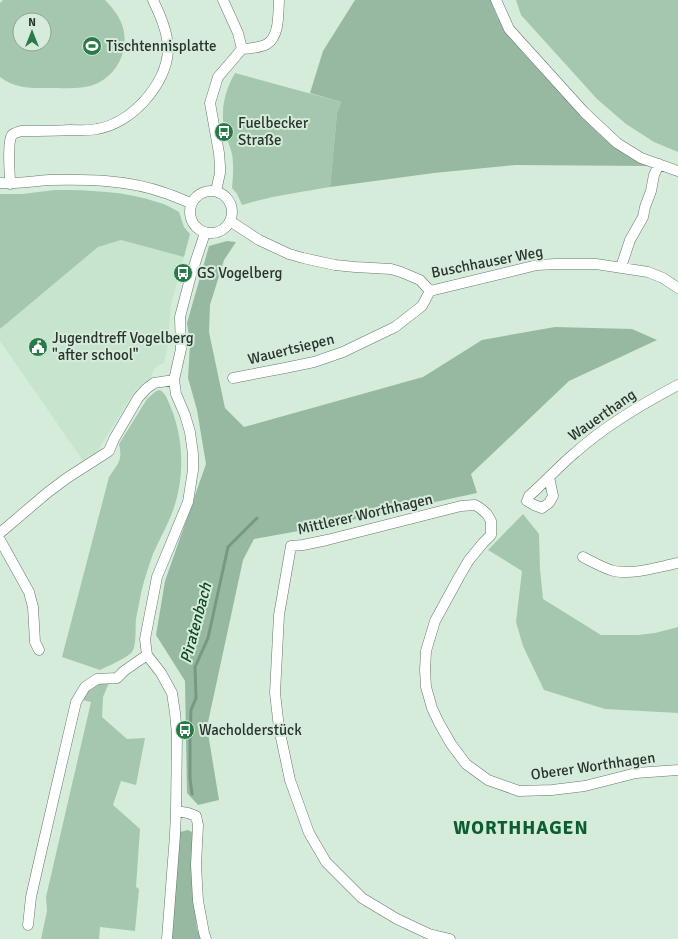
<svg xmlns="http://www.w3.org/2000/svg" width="678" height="939" font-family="Signika,sans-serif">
<rect width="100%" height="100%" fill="#d5ecdb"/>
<path fill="#c6e4ce" d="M121,240L184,257L171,305L169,325L168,345L164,363L157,366L153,371L151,378L142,384L135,391L96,453L84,462L0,341V329L98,247Z"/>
<path fill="#a5c7af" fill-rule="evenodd" d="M3,0H105C111,6 117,13 121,22C132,48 117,78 90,86C79,89 61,88 50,88C30,88 16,89 0,77V3ZM20,20H44V44H20Z
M516,0H678V152L654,142L626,124L597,99L521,15Z
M235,73L341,102L337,113L330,187C301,192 271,196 242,205L237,194L232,188C233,177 234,165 232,154C230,146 227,140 225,133C220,112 224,92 235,73Z
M55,190C89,190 124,191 157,202C165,204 172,208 179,212L184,227L190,234L189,238L184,257L121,240L98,247L0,329V194H22Z
M160,390C167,394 170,406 173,413C185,447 184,485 170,518C165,530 158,542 153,554C149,565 145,577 142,589C140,598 138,609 136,619C135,627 137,645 132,652C127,658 108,666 100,670L62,657L109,477C118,463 123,461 119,444L147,399L156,391Z
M523,514L539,534L540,569L543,599L601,635H638L655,633L678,627V713L605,709L544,690L523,646L516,622L522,571L488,550Z
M109,683L103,697L102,717L127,739L145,738L136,785L121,781L113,805L140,829L136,887L139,889L135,931L100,927L99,939H41L47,911L46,897L91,702L82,700L87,692L96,684Z"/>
<path fill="#97b9a1" d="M355,0H492C494,28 547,78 567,99C583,116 599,137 619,150C628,156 639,161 649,166L515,165L434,173L330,187L337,113L341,102L310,93L323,51Z
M227,241L236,242L224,260L210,305L209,332L225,408L244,427L423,377L482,340L555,327L632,329L657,340L569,381L471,474L477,493L310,529L254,539L243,560L207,727L219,800L198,805L187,793L185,681L156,635L165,581L206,464L197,410L188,378L190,344L187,323L209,246Z
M188,830L194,833L195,908L197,929L201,939H169L177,855L180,832Z"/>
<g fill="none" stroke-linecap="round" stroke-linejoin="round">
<path stroke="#789981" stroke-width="3" d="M192,794L190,778V741L191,710L196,698L195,667L208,638L228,547L257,518"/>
<defs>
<path id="minor" d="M223,0L238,33L242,49
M496,0L509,29L584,112L617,143L641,158L678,171
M0,183C17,184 33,181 49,180C88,179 129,180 165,193C174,196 183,200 191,203
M10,184C10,174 7,142 12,135C14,133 18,132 21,131C37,131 53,131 70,130C79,130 88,131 97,129C131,124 167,84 168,50C168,32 160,15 153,0
M190 212a21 21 0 1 1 42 0a21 21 0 1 1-42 0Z
M216,191L220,173V166L219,153L210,103L218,77L242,49C248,49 262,47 267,44C280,36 278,13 279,0
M230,221L259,240L289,254L303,258L335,265L355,267L391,269L401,272L420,280L430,291L537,265L556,264H596L648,272L663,278L678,288
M621,267L630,240L643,217L645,207L651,191L654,175L659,164
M233,378L285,368L314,362L343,352L395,327L422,306L430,291
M549,477L553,496L549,503L542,508L534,505L527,501L529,496C545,482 559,466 576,452C606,425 642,404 678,385
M0,533L47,493L67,478L109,451L114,439L138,398L146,389L154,383L174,380
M0,540L29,592L33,607L35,642L39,650
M583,557C591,561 605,569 614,571C634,575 658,567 678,563
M176,811L188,813L196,816L198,825L196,865L198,901L204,933L206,939
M28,925L31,897L38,866L76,702L85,687L97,679L117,678L124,671L147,655
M167,939L175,835L176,811L177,734L175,713L172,693L161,673L147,655L145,639L157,577L188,502L193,470V454L190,432L185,415L176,394L174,380L181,349L180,317L191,275L205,233
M450,939L429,934L397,919L362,898L326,862L309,833L290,780L279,728L275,693L279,615L291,546L303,545L327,540L461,506L475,505L480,508L487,514L491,521V535L483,543L469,560L459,577L435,621L426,651L425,670L426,687L432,708L439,723L451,744L466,764L488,780L519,791L552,790L585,786L636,773L678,770"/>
</defs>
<use href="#minor" stroke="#64796a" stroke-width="11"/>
<use href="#minor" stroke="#fff" stroke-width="10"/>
</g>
<defs>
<symbol id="stadium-disc" viewBox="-11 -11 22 22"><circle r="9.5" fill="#297949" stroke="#d5ecdb"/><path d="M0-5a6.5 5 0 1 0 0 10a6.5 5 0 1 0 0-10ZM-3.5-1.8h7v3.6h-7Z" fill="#fff"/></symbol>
<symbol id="bus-disc" viewBox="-11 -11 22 22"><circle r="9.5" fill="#297949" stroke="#d5ecdb"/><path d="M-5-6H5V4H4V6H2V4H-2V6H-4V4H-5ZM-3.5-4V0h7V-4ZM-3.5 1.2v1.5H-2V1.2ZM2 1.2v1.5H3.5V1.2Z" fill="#fff"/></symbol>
<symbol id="civic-disc" viewBox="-11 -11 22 22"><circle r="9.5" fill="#297949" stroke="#d5ecdb"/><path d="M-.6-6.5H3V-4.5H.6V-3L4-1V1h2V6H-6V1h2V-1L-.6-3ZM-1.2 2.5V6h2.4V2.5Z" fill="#fff"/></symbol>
</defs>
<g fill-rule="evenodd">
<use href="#stadium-disc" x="81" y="35" width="22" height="22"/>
<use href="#bus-disc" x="213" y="121" width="22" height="22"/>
<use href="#bus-disc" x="172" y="262" width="22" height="22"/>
<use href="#civic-disc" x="27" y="336" width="22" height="22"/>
<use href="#bus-disc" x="174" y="719" width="22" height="22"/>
</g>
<g text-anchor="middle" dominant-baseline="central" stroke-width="4" stroke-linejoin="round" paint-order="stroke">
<g font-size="15" fill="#2a332d" stroke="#d5ecdb" text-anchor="start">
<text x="106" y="46">Tischtennisplatte</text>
<text x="238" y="123">Fuelbecker<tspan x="238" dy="17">Straße</tspan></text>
<text x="197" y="273">GS Vogelberg</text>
<text x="52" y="338">Jugendtreff Vogelberg<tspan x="52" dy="17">"after school"</tspan></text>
<text x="199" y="730">Wacholderstück</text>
</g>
<g font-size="15" fill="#2a332d" stroke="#d5ecdb">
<text transform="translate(487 262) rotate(-11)">Buschhauser Weg</text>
<text transform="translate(291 349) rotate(-14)">Wauertsiepen</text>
<text transform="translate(602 415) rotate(-35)">Wauerthang</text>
<text transform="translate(365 514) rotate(-13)">Mittlerer Worthhagen</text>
<text transform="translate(593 766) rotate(-8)">Oberer Worthhagen</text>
</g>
<g font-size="16" font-style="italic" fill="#0e4827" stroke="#d5ecdb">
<text transform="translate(196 623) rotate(-75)">Piratenbach</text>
</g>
<g font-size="19" font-weight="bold" letter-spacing="1" fill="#0d5c32" stroke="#d5ecdb">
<text x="521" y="828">WORTHHAGEN</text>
</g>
</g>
<g transform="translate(32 32)"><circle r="19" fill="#d5ecdb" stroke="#91a295"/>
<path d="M0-3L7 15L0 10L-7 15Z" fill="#297949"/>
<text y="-6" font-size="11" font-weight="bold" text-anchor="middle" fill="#2a332d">N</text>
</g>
</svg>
